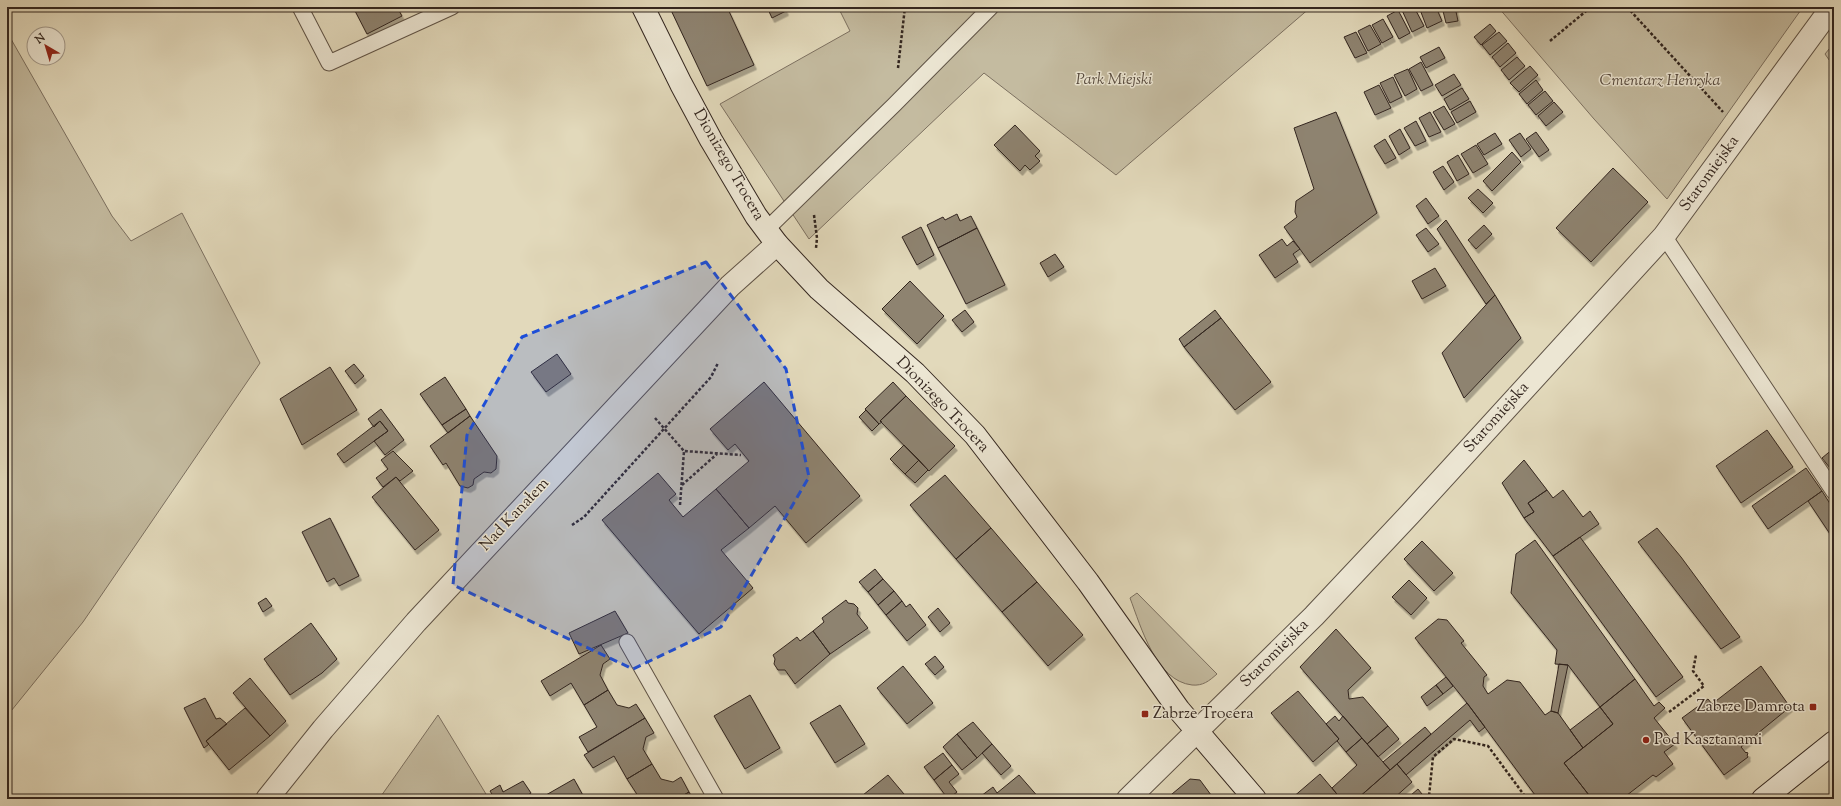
<svg xmlns="http://www.w3.org/2000/svg" width="1841" height="806" font-family="'Sorts Mill Goudy',serif">
<defs>
<filter id="shadow"><feDropShadow dx="2.5" dy="4.5" stdDeviation="0" flood-color="#0004"/></filter>
</defs>
<rect width="100%" height="100%" fill="#e2d9bb"/>
<filter id="stains"><feTurbulence type="fractalNoise" baseFrequency=".005" numOctaves="4"/><feColorMatrix values="0 0 0 0 .2 0 0 0 0 .09 0 0 0 0 .02 0 0 0 .5 -.17"/></filter>
<radialGradient id="worn" r=".72"><stop offset=".6" stop-color="#630" stop-opacity="0"/><stop offset="1" stop-color="#630" stop-opacity=".3"/></radialGradient>
<path fill="#c4bba0" stroke="#7c7060" d="M838,7H1311L1116,175L984,73L809,239L720,104L850,31Z
M1498,7H1803L1667,199L1594,119Z
M7,32L112,216L131,241L182,213L260,363L83,622L7,716Z
M1834,43V67L1825,54Z
M1137,593L1217,674C1209,681 1203,686 1192,685C1156,681 1141,627 1130,598Z
M438,715L489,799H379Z"/>
<path fill="#8e8370" stroke="#33261f" filter="url(#shadow)" d="M353,7H397L402,16L367,34Z
M727,7L754,65L707,86L670,8Z
M767,7H784L786,11L772,18Z
M1403,7H1414L1424,26L1412,32L1401,8Z
M1419,7H1436L1442,21L1427,28Z
M1442,7H1455L1458,21L1446,23Z
M1398,10L1410,33L1399,39L1387,16Z
M1383,19L1393,37L1382,43L1372,25Z
M1490,24L1496,31L1481,45L1474,37Z
M1370,25L1381,44L1368,51L1358,31Z
M1356,32L1367,53L1355,58L1344,37Z
M1499,32L1507,41L1490,55L1482,45Z
M1508,43L1516,53L1500,67L1492,57Z
M1439,47L1445,58L1426,68L1420,57Z
M1517,57L1525,66L1509,80L1501,70Z
M1421,62L1433,85L1421,91L1409,69Z
M1530,66L1538,75L1519,92L1510,83Z
M1408,69L1417,89L1405,96L1394,75Z
M1454,74L1461,85L1442,96L1435,85Z
M1393,77L1402,97L1390,103L1380,83Z
M1536,80L1543,90L1527,104L1519,94Z
M1379,85L1391,108L1375,115L1364,92Z
M1462,88L1469,99L1450,110L1444,99Z
M1545,91L1553,101L1536,115L1528,105Z
M1470,101L1476,112L1457,123L1451,112Z
M1554,102L1563,112L1546,126L1538,116Z
M1444,106L1455,124L1444,130L1433,112Z
M1336,112L1377,213L1310,263L1284,227L1297,217L1295,212L1296,201L1314,189L1294,128Z
M1430,112L1441,132L1429,137L1419,118Z
M1416,121L1426,141L1415,146L1404,128Z
M1015,125L1040,151L1035,156L1040,161L1030,170L1025,165L1020,171L994,145Z
M1400,129L1410,148L1399,155L1389,136Z
M1536,132L1549,150L1539,157L1526,139Z
M1495,133L1502,144L1484,155L1477,144Z
M1520,133L1531,149L1521,157L1509,140Z
M1385,139L1396,158L1385,164L1374,146Z
M1476,145L1488,164L1473,173L1461,154Z
M1512,152L1521,162L1492,191L1483,181Z
M1458,155L1469,174L1457,181L1447,162Z
M1443,166L1454,182L1444,190L1433,172Z
M1613,168L1648,202L1591,262L1556,228Z
M1478,189L1493,203L1483,213L1468,198Z
M1426,198L1439,216L1428,224L1416,206Z
M957,214L960,221L971,216L977,228L938,248L927,225L943,217L945,220Z
M1446,220L1495,295L1486,304L1437,229Z
M1484,225L1492,234L1476,249L1468,240Z
M921,227L934,255L917,265L902,237Z
M977,228L1005,285L966,304L938,248Z
M1426,228L1439,244L1428,252L1416,235Z
M1282,239L1287,246L1293,241L1300,249L1293,254L1298,262L1275,278L1259,255Z
M1055,254L1064,267L1048,277L1040,263Z
M1435,268L1446,286L1422,299L1412,281Z
M910,281L944,316L917,344L882,309Z
M1495,295L1521,338L1464,398L1442,353Z
M965,310L974,322L962,332L952,320Z
M1215,310L1221,318L1184,347L1179,339Z
M1221,318L1271,382L1235,410L1184,347Z
M557,354L571,374L546,392L531,372Z
M354,364L364,376L355,384L345,371Z
M330,367L357,410L302,445L280,399Z
M445,377L466,409L442,425L420,394Z
M764,382L860,496L806,543L775,506L749,528L716,489L749,461L735,444L728,450L710,429Z
M893,382L906,396L880,421L882,422L879,424L865,409Z
M906,396L955,446L929,471L880,421Z
M381,409L404,440L385,455L374,441L388,431L380,421L374,427L368,419Z
M466,409L470,416L448,433L442,425Z
M866,410L879,424L872,431L859,417Z
M470,416L497,456L496,469L491,473L484,472L474,479L473,485L468,488L460,486L446,463L443,465L430,446Z
M380,421L388,431L344,463L337,454Z
M1767,430L1793,467L1741,503L1716,466Z
M904,445L919,460L905,474L890,459Z
M1834,448V473L1822,458Z
M393,451L413,471L400,481L396,477L383,487L376,478L388,469L381,460Z
M919,460L928,470L915,483L905,474Z
M1524,460L1547,490L1528,503L1534,512L1524,518L1502,483Z
M1806,468L1822,491L1768,529L1752,506Z
M658,473L676,494L669,500L683,517L716,489L749,528L721,550L753,588L699,634L602,520Z
M945,475L991,528L956,559L910,505Z
M396,477L439,530L415,550L372,497Z
M1547,490L1553,498L1563,490L1583,517L1590,511L1599,524L1553,556L1524,518L1534,512L1528,503Z
M1822,491L1834,510V540L1808,501Z
M330,518L359,576L339,586L334,578L327,582L302,532Z
M991,528L1037,582L1002,612L956,559Z
M1657,528L1681,557L1740,637L1721,649L1638,542Z
M1580,537L1683,677L1656,697L1553,556Z
M1535,540L1635,679L1600,707L1568,665L1555,664L1557,650L1511,593L1516,554Z
M1422,541L1453,573L1434,591L1404,559Z
M875,569L883,579L868,592L859,582Z
M883,579L894,591L878,605L868,592Z
M1409,580L1427,598L1411,615L1392,597Z
M1037,582L1083,635L1048,666L1002,612Z
M894,591L902,601L886,615L878,605Z
M266,598L272,606L263,612L258,603Z
M846,600L848,603L854,604L858,608L857,614L868,628L830,654L813,631L824,622L822,618Z
M902,601L906,607L910,604L926,625L907,641L886,615Z
M938,608L950,623L940,632L928,617Z
M615,611L628,633L579,654L569,633Z
M1438,619L1447,620L1464,641L1461,643L1487,675L1484,677L1483,686L1488,694L1507,680L1520,682L1545,715L1551,711L1558,713L1583,748L1564,763L1592,799H1538L1467,703L1415,638Z
M311,623L337,659L322,673L290,695L264,659Z
M1336,629L1371,668L1348,690L1349,699L1363,697L1388,726L1367,744L1300,667Z
M813,631L830,654L795,684L785,670H778L774,664L775,659L773,655L797,637L800,641Z
M601,645L610,659L603,664L600,675L608,690L584,705L571,683L550,696L541,681Z
M935,656L944,667L935,675L925,664Z
M1559,664L1568,665L1558,713L1551,711Z
M903,666L933,703L907,724L877,688Z
M1761,666L1790,707L1741,747L1746,753L1747,752L1748,754L1747,755L1748,757L1724,775L1682,718L1708,699L1712,704Z
M1446,677L1453,686L1443,694L1436,685Z
M250,678L286,721L270,736L233,693Z
M1635,679L1654,706L1659,702L1665,708L1654,718L1675,744L1664,752L1673,764L1656,777L1653,775L1622,799H1592L1564,763L1613,724L1600,707Z
M1436,685L1443,694L1427,706L1421,697Z
M608,690L617,705L629,708L636,704L645,718L588,752L579,737L597,727L584,705Z
M1298,691L1339,739L1313,762L1271,713Z
M750,695L780,748L745,769L714,716Z
M205,698L216,719L220,718L227,724L206,741L209,744L204,748L184,708Z
M1467,703L1485,727L1479,732L1470,720L1406,775L1397,764Z
M840,705L865,744L835,763L810,723Z
M1600,707L1613,724L1583,748L1570,730Z
M245,708L270,736L229,770L206,741Z
M1335,716L1339,721L1343,716L1362,738L1346,752L1337,741L1339,739L1326,724Z
M645,718L654,733L646,737L643,749L652,764L627,779L614,756L593,768L584,755Z
M973,722L992,744L977,758L957,734Z
M1388,726L1399,739L1378,757L1367,744Z
M1425,727L1431,734L1390,770L1383,762Z
M957,734L977,758L962,770L943,747Z
M1362,738L1390,770L1357,799H1341L1332,788L1357,765L1346,752Z
M992,744L1011,766L1001,775L982,753Z
M943,753L952,765L934,780L924,767Z
M652,764L661,779L673,782L681,777L689,792L677,799H640L627,779Z
M1397,764L1412,782L1393,799H1357Z
M952,765L959,774L949,782L957,792L948,799L934,780Z
M1320,774L1341,799H1293L1292,798Z
M888,775L904,794L898,799H858Z
M1019,775L1040,799H983L981,796L993,787L997,793Z
M574,779L585,799H539Z
M1190,779L1200,780L1214,799H1166Z
M523,781L531,793L522,799H495L490,791L500,785L503,792Z
M1418,789L1426,799H1414L1411,795Z
M689,792L693,799H677Z
M904,794L908,799H898Z"/>
<g fill="none" stroke-linecap="round" stroke-linejoin="round">
<defs>
<path id="lane" d="M300,7L329,63L452,7
M766,230L894,105L991,7
M1664,236L1834,492
M627,642L716,799"/>
<path id="street" d="M267,799L323,729L416,622L730,286L777,244
M1128,799L1314,616L1410,514L1664,236L1832,7"/>
<path id="secondary" d="M643,7L681,84L711,140L756,216L777,244L819,289L915,373L975,435L1088,582L1179,710L1255,799
M1763,799L1834,742"/>
</defs>
<use href="#lane" stroke="#5f5346" stroke-width="17"/>
<use href="#street" stroke="#5f5346" stroke-width="24"/>
<use href="#secondary" stroke="#33261f" stroke-width="24"/>
<path stroke="#33261f" stroke-width="2.5" stroke-dasharray="3 2" stroke-linecap="butt" d="M1627,7L1723,112
M1550,41L1591,7
M898,68L905,7
M814,215L817,238L816,248
M655,418L684,451
M682,485L717,454
M680,505L684,451L741,455
M572,525L584,517L711,377L718,363
M1669,712L1704,686L1693,671L1696,655
M1432,799L1429,796L1433,757L1454,739L1488,746L1527,799"/>
<use href="#lane" stroke="#ece6d3" stroke-width="15"/>
<use href="#street" stroke="#ece6d3" stroke-width="22"/>
<use href="#secondary" stroke="#ece6d3" stroke-width="22"/>
</g>
<path fill="#1d4ed8" fill-opacity="0.2" stroke="#1d4ed8" stroke-width="3" stroke-dasharray="8 5" stroke-linejoin="round" d="M706,262L786,369L809,477L721,627L633,669L453,585L467,435L522,337Z"/>
<g fill="#8f2418" stroke="#ece6d3" stroke-width="1.5">
<rect x="1809" y="703" width="8" height="8" rx="2"/>
<rect x="1141" y="710" width="8" height="8" rx="2"/>
<circle cx="1646" cy="740" r="4"/>
</g>
<g text-anchor="middle" dominant-baseline="central" stroke-width="3" stroke-linejoin="round" paint-order="stroke">
<g font-size="16" font-style="italic" fill="#574b3f" stroke="#ece6d3">
<text x="1114" y="80">Park Miejski</text>
<text x="1660" y="81">Cmentarz Henryka</text>
</g>
<g font-size="16" fill="#33261f" stroke="#ece6d3">
<text transform="translate(728 165) rotate(60)">Dionizego Trocera</text>
<text transform="translate(1710 174) rotate(-54)">Staromiejska</text>
<text transform="translate(942 405) rotate(46)">Dionizego Trocera</text>
<text transform="translate(1497 418) rotate(-48)">Staromiejska</text>
<text transform="translate(515 515) rotate(-47)">Nad Kanałem</text>
<text transform="translate(1275 654) rotate(-45)">Staromiejska</text>
</g>
<g font-size="16" fill="#33261f" stroke="#ece6d3" text-anchor="start">
<text x="1805" y="707" text-anchor="end">Zabrze Damrota</text>
<text x="1153" y="714">Zabrze Trocera</text>
<text x="1654" y="740">Pod Kasztanami</text>
</g>
</g>
<rect width="1841" height="806" fill="none" stroke="#e2d9bb" stroke-width="24"/>
<rect x="8" y="8" width="1825" height="790" fill="none" stroke="#33261f" stroke-width="2"/>
<rect x="12" y="12" width="1817" height="782" fill="none" stroke="#33261f"/>
<g transform="translate(46 46) rotate(322)"><circle r="19" fill="#ece6d3" stroke="#a2998b"/>
<path d="M0-3L7 15L0 10L-7 15Z" fill="#8f2418"/>
<text y="-6" font-size="11" font-weight="bold" text-anchor="middle" fill="#33261f">N</text>
</g>
<rect width="100%" height="100%" filter="url(#stains)"/>
<rect width="100%" height="100%" fill="url(#worn)"/>
</svg>
